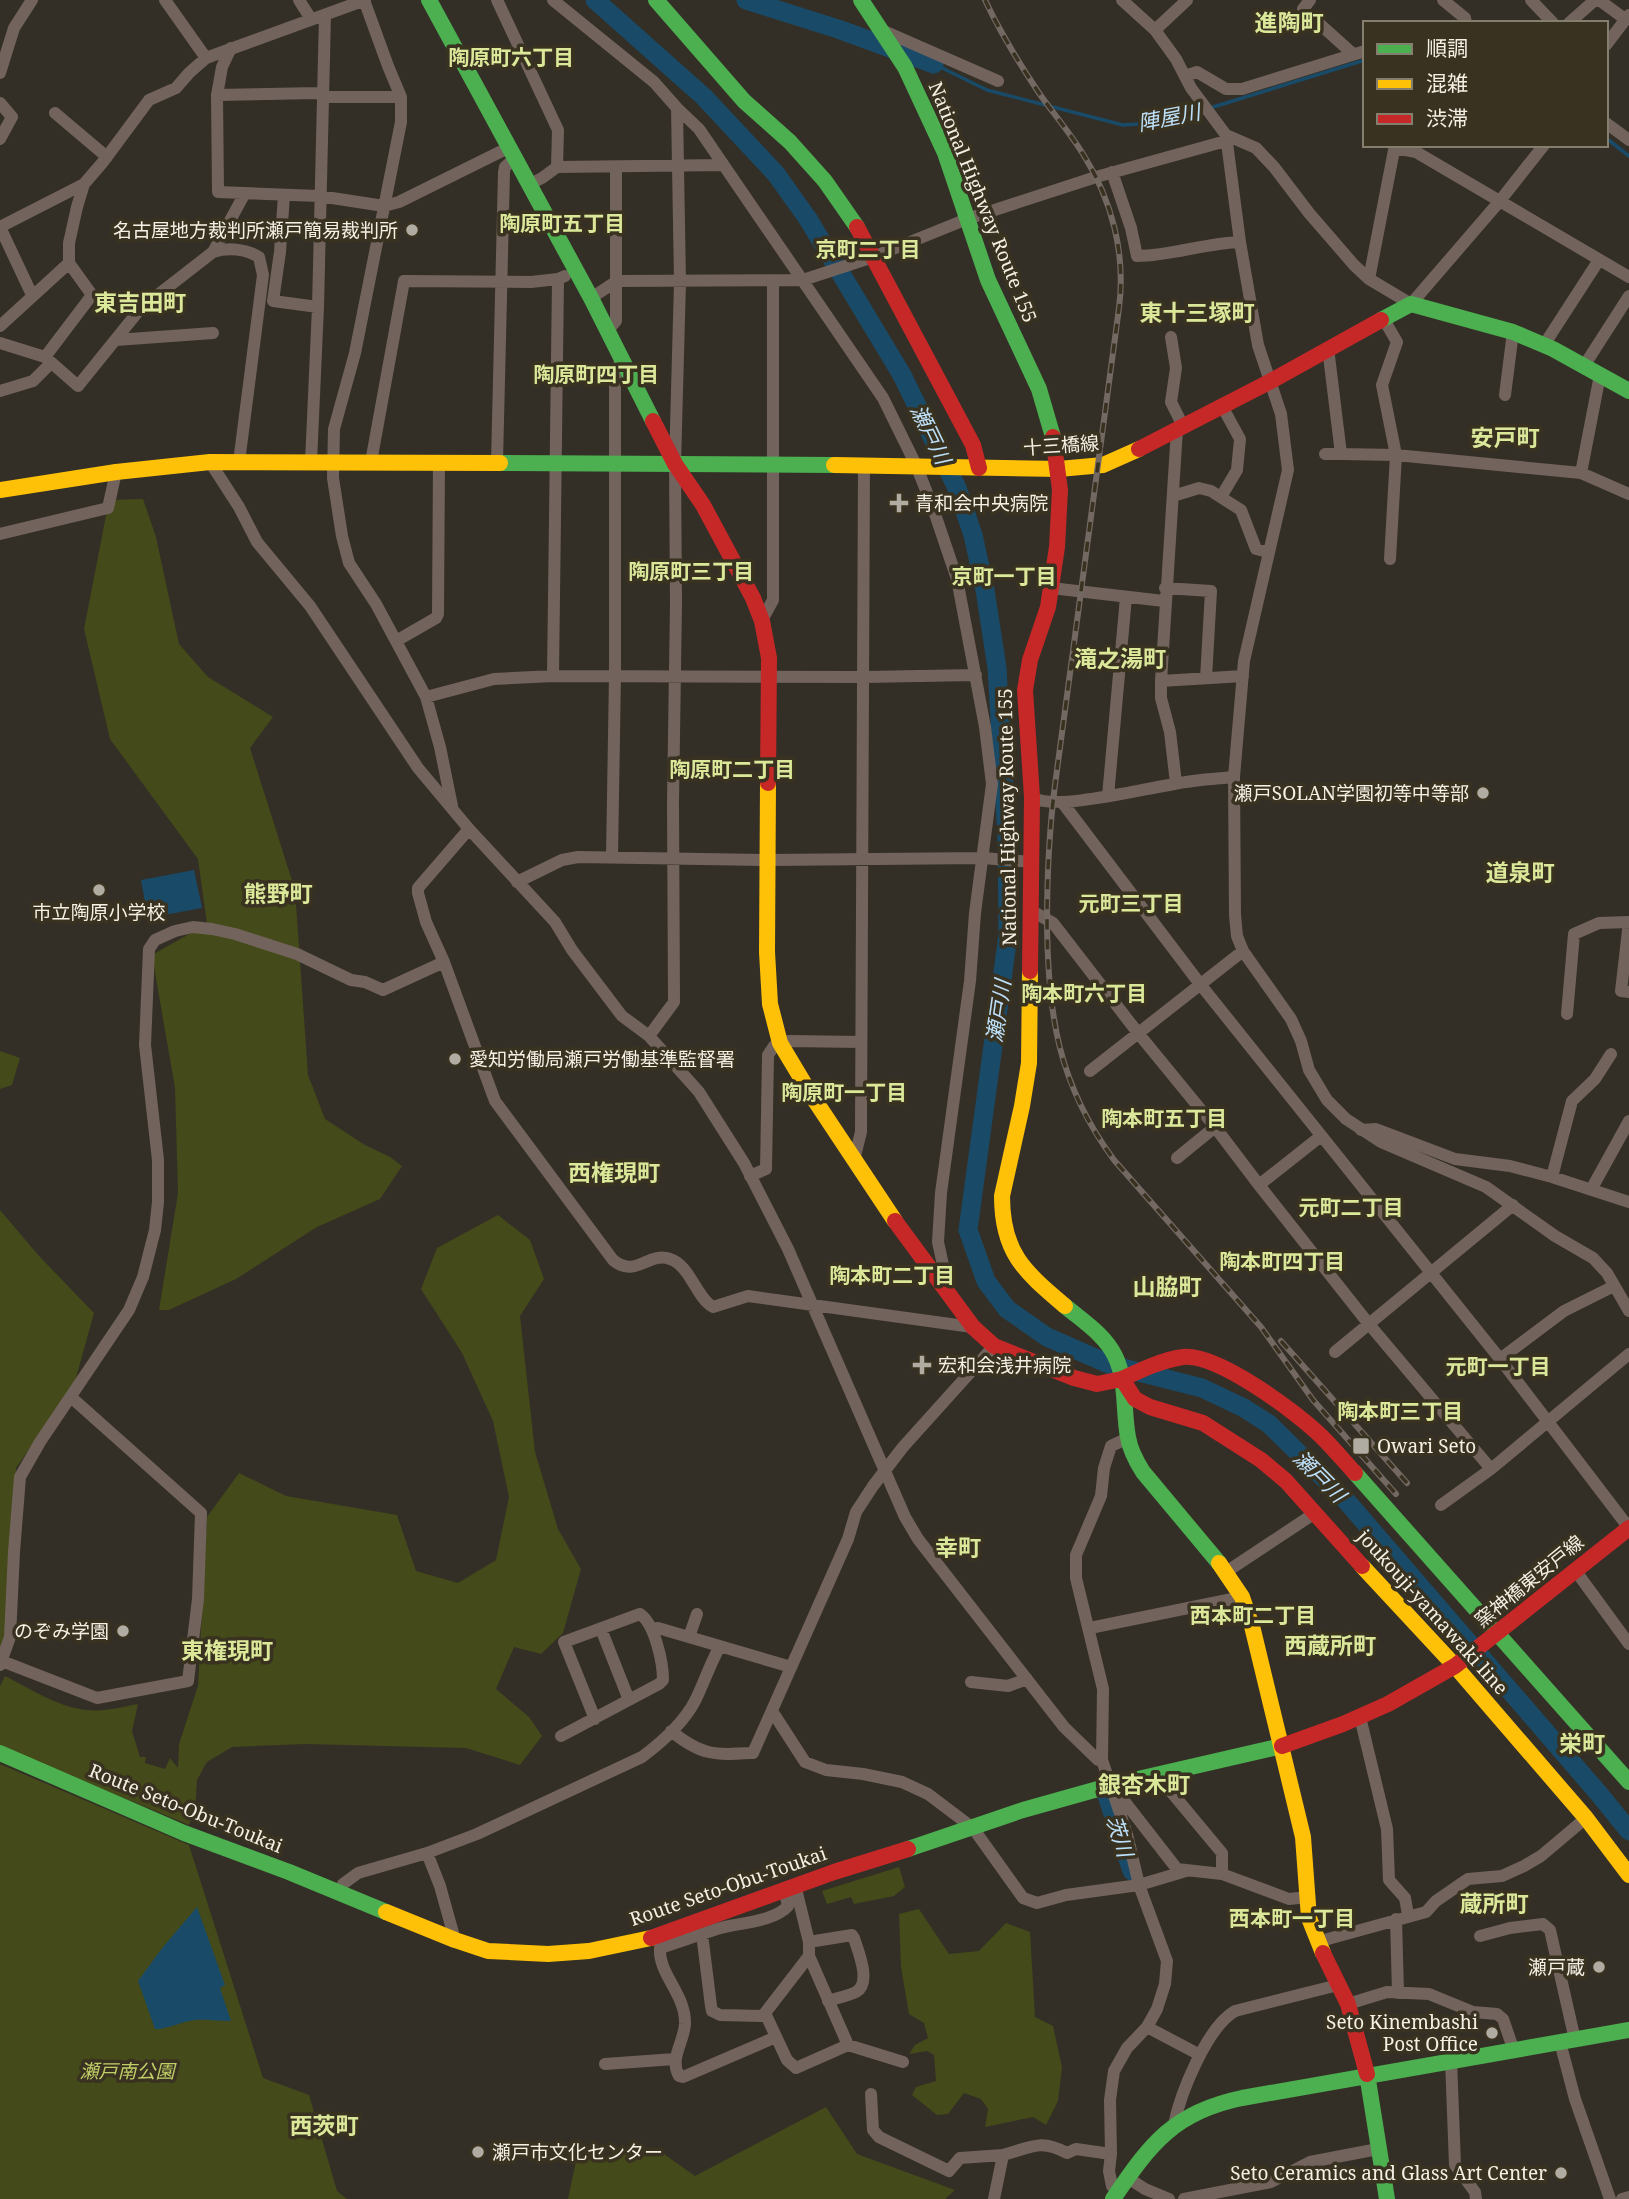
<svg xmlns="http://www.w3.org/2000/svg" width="1629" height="2199" font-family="'Noto Serif','Noto Sans JP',serif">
<rect width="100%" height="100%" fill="#332f26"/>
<path fill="#444a19" d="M143,499L156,537L179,644L208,677L273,717L250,748L295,890L308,1075L325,1119L365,1145L390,1157L402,1166L380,1199L317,1227L236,1279L169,1310H159L178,1193L175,1088L152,955L207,924L198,859L110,739L84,629L109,500Z
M0,1051L20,1058L12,1085L0,1089Z
M0,1210L39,1256L94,1313L74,1385L16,1468L6,1651L0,1660Z
M498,1215L530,1240L544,1279L520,1316L535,1452L558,1529L581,1569L563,1633L541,1654L514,1647L496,1689L529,1717L542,1736L520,1765L466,1748L306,1744L232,1747L207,1762L197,1780L195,1811L189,1825L0,1746V1686L5,1676C31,1689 59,1708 88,1710C104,1712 122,1707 138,1704L132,1731L140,1757H146L145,1763L165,1769L170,1758L178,1768L179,1744L198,1686L207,1517L239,1473L286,1496L397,1515L416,1571L458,1583L496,1560L509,1497L493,1421L462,1353L421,1289L437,1248Z
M0,1764L189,1845L263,2078L309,2095L337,2191L347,2199H0Z
M899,1867L905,1887L894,1896L854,1904L851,1897L827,1904L822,1891Z
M919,1909L949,1954L979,1951L1006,1923L1030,1932L1035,2017L1053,2026L1062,2067L1058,2101L1046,2125L1033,2117L985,2127L988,2109L981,2099L964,2093L948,2114L937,2115L912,2095L916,2087L936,2081L934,2055L927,2051L909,2054L915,2045L928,2038L924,2023L909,2014L901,1967L899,1914Z
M826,2107L857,2154L955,2190L945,2199H568L576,2161L657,2149L695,2176Z"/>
<path fill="#194b68" d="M194,870L202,908L148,918L141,880Z
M197,1907L225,1985L220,1988L231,2021C219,2021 207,2019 195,2020C183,2021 165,2030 155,2029L138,1981L163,1947Z"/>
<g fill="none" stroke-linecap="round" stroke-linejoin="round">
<path stroke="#194b68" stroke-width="3.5" d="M934,64L987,90L1123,125L1156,123L1202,110
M1210,108L1365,60
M1606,138L1629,156"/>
<path stroke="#194b68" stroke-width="19" d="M595,0L704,97L776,174L808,219L902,375L957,488L973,535L985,590L997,668L1007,837L1008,935L968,1230L986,1281L1007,1309L1047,1337L1111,1365L1202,1388L1244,1408L1269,1424L1343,1497L1600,1795L1629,1831
M746,0L838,29L934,64
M1106,1793L1132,1871"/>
<path stroke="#73635d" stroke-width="12" d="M165,0L206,58
M299,0L311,19
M364,0L388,66L401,97
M497,0L558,130L557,167
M553,0L654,82L677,108L699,129L883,398L916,465L933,508L957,579L985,727L992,784L975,913L970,981L941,1193L938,1242L947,1283
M1122,0L1155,30L1176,59L1191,88L1226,135L1256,148L1274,167L1309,213L1354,265L1369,279L1411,304L1499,202L1544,145
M1310,0L1303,9L1353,54
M1443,0L1465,18L1466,23
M1531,0L1553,23
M1599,0L1625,19
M1569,23L1595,0
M1155,30L1187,0
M886,32L998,81
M1606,45L1629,15
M231,48L222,67L217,95L218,192L319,196L384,206L399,202L508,148
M0,73L14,28L32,0
M1185,76L1197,72L1226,89H1242L1365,51
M217,95L318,93L327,97H401V122L355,353L334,429L333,478L342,536L349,563L376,604L426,697L440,747L452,806
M0,103L12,117L0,139
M55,113L107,157
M1606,123L1629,140
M1226,135L1240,242L1258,345L1281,414L1288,470L1244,661L1234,777L1235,915L1237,936L1243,951L1291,1019L1301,1041L1309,1070L1327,1100L1346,1119L1381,1142L1486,1187L1555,1236L1593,1258L1607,1273L1629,1311
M1395,148L1416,152L1629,277
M1112,172L1131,228L1137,256C1172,256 1205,243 1240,242
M528,185L542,178L557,167L723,165
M284,195L280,252L273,301L318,307
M0,227L84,184
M0,227L32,295
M213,252C228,247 246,249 259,257L263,275L239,462
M1369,279L1395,145
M591,298L617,281L803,280L873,257L967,219L1096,177L1226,141
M141,308L119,304L92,295L69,263V243L77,207L84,184L103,162L149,100L176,88L189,73L206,58L365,0
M1383,318L1397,342L1382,385L1396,455L1390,559
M0,326L69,263
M607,331L616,321V167
M1171,337L1176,368L1171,402L1183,426
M116,340L213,333
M0,343L45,357L78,386L141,308L213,252L245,193
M1544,345L1599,260
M1328,348L1341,454L1396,455L1581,473L1629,494
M45,357L92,295
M1584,366L1629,296
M0,391L33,381L51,363
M1505,395L1513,332
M1325,454H1341
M210,462L239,507L257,542L310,606L418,768L469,829L555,922L572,950L622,1016L649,1036L699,1092L744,1163L788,1249L905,1517L918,1539L1064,1727L1098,1760H1102
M311,462L318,307L325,15
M371,462L404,281L531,282L558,279L565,276
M497,462L504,172L505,167L514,159
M1581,473L1600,375
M1173,496L1199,488L1211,491L1241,510L1256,549L1268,552
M1221,497L1237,470L1240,439L1222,406
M0,534L108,508L116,472
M1051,588L1164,601
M1165,588L1211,591L1206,678
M762,620L773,600V280
M396,641L436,618L438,614L439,462
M553,676L558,279
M1161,681L1243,676
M426,697L494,679L553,676L864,677L976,675
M1176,783L1170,732L1161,698V681L1177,429
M1108,796L1126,597
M1032,797C1054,812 1146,788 1175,784C1194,780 1214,779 1234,777
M1062,802L1200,984L1500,1359L1629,1528
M469,829L418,888V893L426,922L444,962L495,1101L613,1260C636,1279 648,1251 670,1259C690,1265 697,1299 713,1307L748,1296L972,1327
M612,857L615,675V382L620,361
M517,882L562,860L578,857L768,860L983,858L1032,862
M1032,911L1053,923L1138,1033L1215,1127L1259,1185L1368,1323L1491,1469
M1629,922L1621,991L1629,992
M1567,1014L1574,934L1599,923L1629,922
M649,1036L674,1002L673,803L676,603L675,464L680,282L677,108
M1090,1071L1243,951
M1361,1130L1376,1129L1455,1159L1510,1166L1552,1177L1629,1202
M1177,1158L1215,1127
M854,1160L861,1132C860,909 864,687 864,465
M750,1176L766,1169L768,1055L774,1046L789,1041L861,1042
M1552,1177L1572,1101L1595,1079L1611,1054
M1259,1185L1321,1136
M1592,1188L1629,1121
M1335,1352L1513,1205
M1500,1359L1564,1311L1614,1286
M1441,1505L1491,1469L1629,1354
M1575,1570L1629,1644
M1226,1572L1315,1513
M1090,1628L1242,1597
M601,1629L629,1700
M653,1629L658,1628L791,1667
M689,1637L697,1614
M2,1661L97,1698L188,1681L198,1599L201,1513L72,1398
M0,1665L10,1637L14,1552L20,1477L40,1442L129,1310L143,1277L155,1230L158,1202V1160L145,1045L149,949L155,940L175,931L193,927L212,929L235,934L297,954L351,980L365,982L383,990L444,962
M971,1682L1008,1686L1027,1679
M772,1711L805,1762L826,1770L863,1774L902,1782L928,1794L973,1828L1023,1898L1037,1903L1066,1895L1139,1885L1186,1871
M1360,1717L1387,1829L1389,1880L1405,1898L1408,1915
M671,1731C702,1756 714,1755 753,1753L848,1539L856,1512L873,1486L903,1447L994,1346
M561,1736L659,1684L663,1680C663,1663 655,1624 640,1614L564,1642L595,1719
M1157,1775L1222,1853V1874
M1114,1788L1177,1869L1222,1874L1289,1899L1308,1897
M427,1853L440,1886L455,1940
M795,1885L809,1942V1956L848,2045
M340,1893L343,1884L358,1873L427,1853L477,1834L642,1757C662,1742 683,1724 695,1701C704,1683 710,1664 720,1646
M1396,1919L1398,1993
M702,1934L711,2006L712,2011L720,2015L762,2016L765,2013L809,1956
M1480,1936L1510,1928L1543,1924L1550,1930L1575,2040
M809,1942L852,1935L854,1938C858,1951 872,1983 856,1992C848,1996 837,1998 828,2001
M1317,1942L1426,1912L1436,1901L1468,1879L1502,1876L1524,1866L1541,1856L1586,1818
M1348,2004L1387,1992L1429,1994L1473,2012L1497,2014L1503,2019L1514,2051
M765,2013L787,2060L796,2068L848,2045L903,2062
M1147,2027L1200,2055
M776,2037L683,2077L679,2076C669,2059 684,2042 685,2024C686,1994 658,1974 660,1948C679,1942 698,1935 717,1929C737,1923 774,1922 788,1906L784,1889
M1560,2042L1575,2099L1610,2199
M1451,2060L1455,2165L1475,2192L1476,2199
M605,2064L675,2059
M871,2094L873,2130L879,2137L949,2171L960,2158L1003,2155L994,2199
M1174,2125C1180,2094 1207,2027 1235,2011L1338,1985
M1003,2155C1030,2148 1040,2138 1067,2153L1076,2149L1111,2154
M1128,2178L1145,2189L1169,2199
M1118,2191L1112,2186L1109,2171L1111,2154L1110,2100L1114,2071L1127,2048L1147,2027L1157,2009L1165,1984L1167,1961L1139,1885L1127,1834L1102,1760L1103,1689L1076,1578V1555L1101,1496L1104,1468L1111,1446L1128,1438
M1184,2199L1271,2182L1310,2162L1378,2149
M1622,2199L1629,2197"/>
<path stroke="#4caf50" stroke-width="16" d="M429,0L591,298L653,421
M656,0L744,101L790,142L825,181L857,227
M861,0L905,67L945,153L988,280L1039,389L1053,437
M1381,320L1411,304L1513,332L1553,349L1629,391
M500,463L834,465
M1065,1306C1083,1321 1105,1335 1115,1356C1127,1380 1123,1411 1128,1437C1130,1450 1136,1461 1143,1472L1219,1563
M1355,1473L1629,1782
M0,1753L184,1833L289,1872L386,1912
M908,1849L1023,1810L1112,1785L1282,1746
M1367,2074L1387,2199
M1113,2199C1150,2144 1174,2112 1242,2098L1629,2030"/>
<path stroke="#ffc107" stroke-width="16" d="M834,465L1059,469L1103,465L1139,449
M0,490L116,472L210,462L500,463
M768,783L767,952L770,1004L780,1043L810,1093L895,1221
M1030,971L1029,1063L1022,1106L1002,1196C1002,1253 1024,1271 1065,1306
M1219,1563L1242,1597L1252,1626L1303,1837L1309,1918L1323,1953
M1362,1566L1455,1666L1586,1818L1629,1875
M386,1912L455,1940L488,1951L548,1954L589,1951L651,1938"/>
<path stroke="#c62828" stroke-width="16" d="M857,227L973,445L979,468
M653,421L675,464L703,505L753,598L762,621L769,658L768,783
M1139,449L1271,381L1381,320
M1030,971L1032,797L1025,690L1030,660L1048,607L1057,547L1060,490L1053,437
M895,1221L973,1327L994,1346L1074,1378L1097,1384L1122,1379
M1355,1473C1344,1461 1334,1449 1322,1437C1298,1413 1217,1353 1183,1357C1162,1360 1141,1370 1122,1379L1135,1399L1150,1407L1203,1423L1261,1460L1286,1481L1362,1566
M1282,1746L1343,1724L1388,1704L1455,1666L1629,1528
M651,1938L834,1872L908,1849
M1323,1953L1348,2004L1367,2074"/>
<defs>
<path id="rail" d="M985,0C1000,32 1019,63 1039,93C1053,113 1070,133 1083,154C1112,200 1126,254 1119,308L1055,785C1049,831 1047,877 1047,924C1048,1015 1058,1084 1114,1160L1261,1327L1313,1400L1396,1494
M1281,1341L1407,1483"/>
</defs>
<use href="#rail" stroke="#736962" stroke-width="6"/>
<use href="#rail" stroke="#393220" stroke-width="3.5" stroke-dasharray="10" stroke-linecap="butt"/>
</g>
<g fill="#b0aca2" stroke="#393220" stroke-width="2.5">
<circle cx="412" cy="230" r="7"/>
<path d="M895.5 492.5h7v7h7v7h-7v7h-7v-7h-7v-7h7z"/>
<circle cx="1483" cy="793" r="7"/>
<circle cx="99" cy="890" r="7"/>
<circle cx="455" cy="1059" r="7"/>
<path d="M918.5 1354.5h7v7h7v7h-7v7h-7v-7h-7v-7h7z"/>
<rect x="1352" y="1437" width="18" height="18" rx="3.5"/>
<circle cx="123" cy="1631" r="7"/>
<circle cx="1599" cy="1967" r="7"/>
<circle cx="1492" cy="2033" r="7"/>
<circle cx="478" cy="2152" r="7"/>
<circle cx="1561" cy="2173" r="7"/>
</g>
<g text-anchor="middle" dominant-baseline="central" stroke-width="7" stroke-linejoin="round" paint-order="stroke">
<g font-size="19" fill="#f4f0e4" stroke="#393220">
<text transform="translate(983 202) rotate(68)">National Highway Route 155</text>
<text transform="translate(1061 445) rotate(-4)">十三橋線</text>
<text transform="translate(1007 817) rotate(-91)">National Highway Route 155</text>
<text transform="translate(1529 1581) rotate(-39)">窯神橋東安戸線</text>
<text transform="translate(1433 1612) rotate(48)">joukouji-yamawaki line</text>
<text transform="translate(186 1808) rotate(22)">Route Seto-Obu-Toukai</text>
<text transform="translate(728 1886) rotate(-19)">Route Seto-Obu-Toukai</text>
</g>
<g font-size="19" fill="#f4f0e4" stroke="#393220" text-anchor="end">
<text x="398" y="230">名古屋地方裁判所瀬戸簡易裁判所</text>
<text x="915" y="503" text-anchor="start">青和会中央病院</text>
<text x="1469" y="793">瀬戸SOLAN学園初等中等部</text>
<text x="99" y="912" text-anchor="middle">市立陶原小学校</text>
<text x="469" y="1059" text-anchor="start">愛知労働局瀬戸労働基準監督署</text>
<text x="938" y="1365" text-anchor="start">宏和会浅井病院</text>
<text x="1377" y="1446" text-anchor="start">Owari Seto</text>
<text x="109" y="1631">のぞみ学園</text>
<text x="1585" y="1967">瀬戸蔵</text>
<text x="1478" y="2022">Seto Kinembashi<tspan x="1478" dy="22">Post Office</tspan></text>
<text x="492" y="2152" text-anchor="start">瀬戸市文化センター</text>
<text x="1547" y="2173">Seto Ceramics and Glass Art Center</text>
</g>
<g font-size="19" font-style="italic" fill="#c0ce67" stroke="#393220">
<text x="127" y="2071">瀬戸南公園</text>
</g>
<g font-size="21" font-weight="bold" fill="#dbe799" stroke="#393220">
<text x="511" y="57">陶原町六丁目</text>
<text x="562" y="223">陶原町五丁目</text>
<text x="868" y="249">京町二丁目</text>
<text x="596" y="374">陶原町四丁目</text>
<text x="691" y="571">陶原町三丁目</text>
<text x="1004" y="576">京町一丁目</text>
<text x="732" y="769">陶原町二丁目</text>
<text x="1131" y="903">元町三丁目</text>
<text x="1084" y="993">陶本町六丁目</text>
<text x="844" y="1092">陶原町一丁目</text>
<text x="1164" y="1118">陶本町五丁目</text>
<text x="1351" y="1207">元町二丁目</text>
<text x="1282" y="1261">陶本町四丁目</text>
<text x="892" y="1275">陶本町二丁目</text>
<text x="1498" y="1366">元町一丁目</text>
<text x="1400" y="1411">陶本町三丁目</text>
<text x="1253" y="1615">西本町二丁目</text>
<text x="1292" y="1918">西本町一丁目</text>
</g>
<g font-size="21" font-style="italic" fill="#bee1fb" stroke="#393220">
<text transform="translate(1169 117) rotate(-11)">陣屋川</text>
<text transform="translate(931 434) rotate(64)">瀬戸川</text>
<text transform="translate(998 1011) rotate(-82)">瀬戸川</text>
<text transform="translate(1320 1476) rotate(45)">瀬戸川</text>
<text transform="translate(1120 1836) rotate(72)">茨川</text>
</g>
<g font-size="23" font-weight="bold" fill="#dbe799" stroke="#393220">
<text x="1289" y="22">進陶町</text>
<text x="140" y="302">東吉田町</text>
<text x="1197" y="312">東十三塚町</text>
<text x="1505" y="437">安戸町</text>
<text x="1120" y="658">滝之湯町</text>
<text x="1520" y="872">道泉町</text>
<text x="278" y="893">熊野町</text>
<text x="614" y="1172">西権現町</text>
<text x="1167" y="1286">山脇町</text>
<text x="958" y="1547">幸町</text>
<text x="1330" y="1645">西蔵所町</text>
<text x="227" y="1650">東権現町</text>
<text x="1582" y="1743">栄町</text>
<text x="1144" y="1784">銀杏木町</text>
<text x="1494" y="1903">蔵所町</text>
<text x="324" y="2125">西茨町</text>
</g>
</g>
<rect x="1363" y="21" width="245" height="126" fill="#393220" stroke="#847e6e" stroke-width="2"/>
<rect x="1377" y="44" width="35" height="10" fill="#4caf50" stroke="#847e6e" stroke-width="2"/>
<text x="1426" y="56" font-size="21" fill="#f4f0e4">順調</text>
<rect x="1377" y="79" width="35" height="10" fill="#ffc107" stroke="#847e6e" stroke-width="2"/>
<text x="1426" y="91" font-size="21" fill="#f4f0e4">混雑</text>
<rect x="1377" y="114" width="35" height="10" fill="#c62828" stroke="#847e6e" stroke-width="2"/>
<text x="1426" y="126" font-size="21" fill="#f4f0e4">渋滞</text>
</svg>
